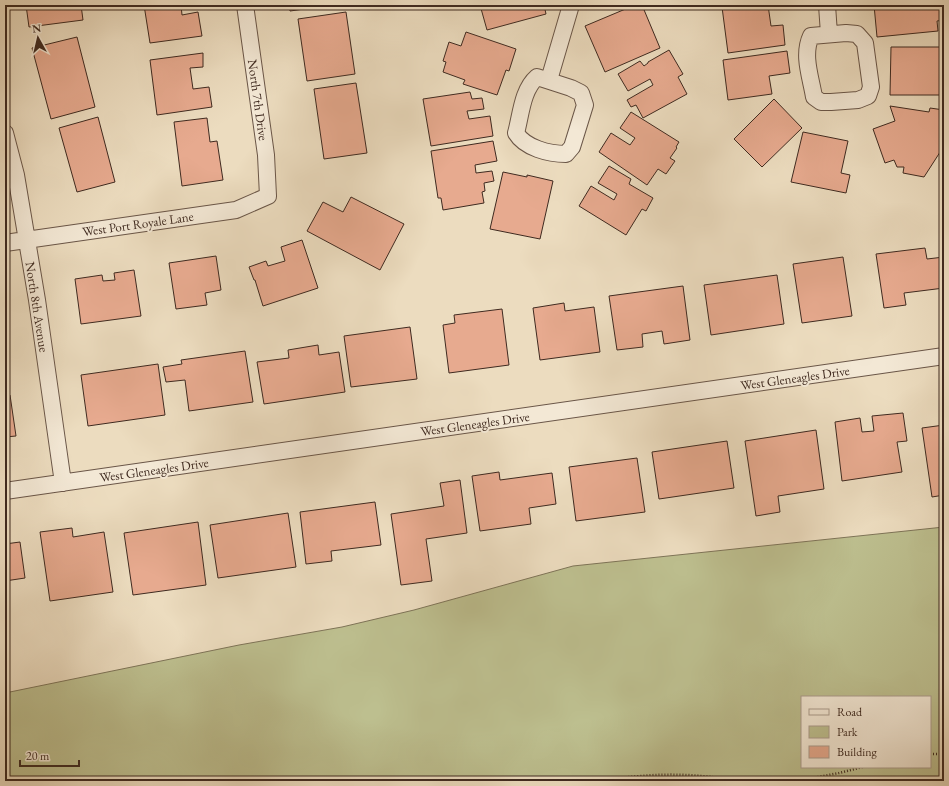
<svg xmlns="http://www.w3.org/2000/svg" width="949" height="786" font-family="'EB Garamond',serif">
<rect width="100%" height="100%" fill="#ecdcbf"/>
<filter id="stains"><feTurbulence type="fractalNoise" baseFrequency=".005" numOctaves="4"/><feColorMatrix values="0 0 0 0 .2 0 0 0 0 .09 0 0 0 0 .02 0 0 0 .5 -.17"/></filter>
<radialGradient id="worn" r=".72"><stop offset=".6" stop-color="#630" stop-opacity="0"/><stop offset="1" stop-color="#630" stop-opacity=".3"/></radialGradient>
<path fill="#bdbf8f" stroke="#7e7458" fill-rule="evenodd" d="M944,527V780L935,781H5V693L239,645L342,627L414,610L573,566ZM802,697H930V767H802Z"/>
<path fill="#e7aa8f" stroke="#3f2a20" d="M26,5H81L83,20L29,27Z
M144,5H181L182,15L198,12L202,36L150,43Z
M289,5H333L290,11Z
M480,5H544L546,14L487,30Z
M635,5H642L660,48L605,72L585,26Z
M734,5H768L771,26L783,25L785,45L728,53L722,7Z
M874,5H944V20L937,21L938,31L877,37Z
M346,12L355,74L307,81L298,19Z
M466,32L516,49L509,71L506,70L497,95L463,84L465,80L443,72L446,62L443,61L449,42L461,46Z
M77,37L95,107L51,119L32,48Z
M891,47H944V95H890Z
M669,50L683,74L678,77L687,94L643,118L636,105L631,107L627,100L653,85L650,79L628,91L618,74L640,61L644,66L648,63V62Z
M787,51L790,73L769,76L772,94L728,100L723,60Z
M203,53V67L190,68L193,89L209,87L212,107L157,115L150,60Z
M356,83L367,153L324,159L314,89Z
M470,92L472,99L482,98L484,109L467,111L469,119L490,116L493,136L431,146L423,99Z
M774,99L802,128L762,167L734,139Z
M890,106L929,112L930,108L944,110V146L924,177L903,173L904,167H897L894,160L885,163L873,129L895,121Z
M631,112L679,142L676,147L677,148L670,158L675,161L666,174L658,169L647,185L599,152L611,133L630,145L635,138L620,128Z
M98,117L115,182L77,192L59,128Z
M207,118L210,142L217,141L223,180L182,186L174,122Z
M803,132L848,141L841,173L850,175L846,193L791,182Z
M493,141L497,161L475,165L476,173L492,171L494,181L484,183L485,191L482,192L484,203L443,210L441,198H438L431,151Z
M609,166L631,179L629,184L653,198L646,211L642,209L626,235L579,206L591,186L614,200L617,194L598,183Z
M503,172L527,177V175L553,181L540,239L490,229Z
M351,197L404,224L380,270L307,231L323,202L343,212Z
M302,240L318,288L263,306L255,280H254L249,267L266,261L268,266L285,261L281,247Z
M925,248L927,259L944,257V288L904,293L906,305L884,308L876,254Z
M216,256L221,290L205,293L207,305L176,309L169,263Z
M843,257L852,316L802,323L793,264Z
M134,270L141,316L81,324L75,279L102,275L103,281L115,280L114,273Z
M777,275L784,324L711,335L704,285Z
M683,286L690,340L664,344L662,331L642,334L643,347L617,350L609,296Z
M564,303L565,311L594,307L600,352L540,360L533,308Z
M502,309L509,365L449,373L443,325L455,323L454,315Z
M410,327L417,379L351,387L344,336Z
M318,345L319,355L339,352L345,392L264,404L257,362L289,358L288,350Z
M245,351L253,402L189,411L185,380L166,382L163,367L182,364L181,360Z
M158,364L165,415L88,426L81,375Z
M5,395H10L16,436L5,437Z
M903,413L907,441L897,442L902,472L842,481L835,422L860,418L862,432L874,431L872,416Z
M944,425V495L932,497L922,428Z
M816,430L824,489L778,496L780,512L756,516L745,441Z
M727,441L734,488L659,499L652,452Z
M637,458L645,512L576,521L569,467Z
M499,472L500,480L552,473L556,504L529,508L531,524L480,531L472,476Z
M460,480L467,533L426,539L432,581L401,585L391,514L444,506L440,483Z
M375,502L381,545L331,551L332,561L306,564L300,512Z
M288,513L296,567L218,578L210,525Z
M198,522L206,585L133,595L124,533Z
M72,528L73,537L104,532L113,592L50,601L40,532Z
M20,542L25,578L5,581V544Z"/>
<g fill="none" stroke-linecap="round" stroke-linejoin="round">
<defs>
<path id="street" d="M827,5L829,34
M846,33L857,34L865,43L871,87L868,96L858,100L831,102H821L814,97C811,78 802,55 811,36Z
M537,77L571,88L581,93L585,105L572,147L566,154C549,154 525,148 516,133C521,115 522,90 537,77Z
M549,80L571,5
M5,133L16,175L37,300L63,483
M5,243L236,210L268,196L266,155L245,5
M5,491L944,356"/>
</defs>
<use href="#street" stroke="#6a5648" stroke-width="18"/>
<path stroke="#3f2a20" stroke-width="2.5" stroke-dasharray="1 2" stroke-linecap="butt" d="M930,754H944
M611,781C621,777 630,777 641,776C674,773 706,775 738,781
M797,781L839,773L863,767"/>
<use href="#street" stroke="#f3e8d5" stroke-width="16"/>
</g>
<g text-anchor="middle" dominant-baseline="central" stroke-width="4" stroke-linejoin="round" paint-order="stroke">
<g font-size="13" fill="#3f2a20" stroke="#f3e8d5">
<text transform="translate(258 100) rotate(82)">North 7th Drive</text>
<text transform="translate(138 224) rotate(-8)">West Port Royale Lane</text>
<text transform="translate(37 307) rotate(81)">North 8th Avenue</text>
<text transform="translate(795 378) rotate(-8)">West Gleneagles Drive</text>
<text transform="translate(475 424) rotate(-8)">West Gleneagles Drive</text>
<text transform="translate(154 470) rotate(-8)">West Gleneagles Drive</text>
</g>
</g>
<rect width="949" height="786" fill="none" stroke="#ecdcbf" stroke-width="20"/>
<rect x="6" y="6" width="937" height="774" fill="none" stroke="#3f2a20" stroke-width="2"/>
<rect x="10" y="10" width="929" height="766" fill="none" stroke="#3f2a20"/>
<rect x="801" y="696" width="130" height="72" fill="#f3e8d5" stroke="#ab9c8d"/>
<rect x="809" y="709" width="20" height="6" fill="#f3e8d5" stroke="#ab9c8d"/>
<text x="837" y="716" font-size="12" fill="#3f2a20">Road</text>
<rect x="809" y="726" width="20" height="12" fill="#bdbf8f" stroke="#ab9c8d"/>
<text x="837" y="736" font-size="12" fill="#3f2a20">Park</text>
<rect x="809" y="746" width="20" height="12" fill="#e7aa8f" stroke="#ab9c8d"/>
<text x="837" y="756" font-size="12" fill="#3f2a20">Building</text>
<g transform="translate(38 38) rotate(352)" stroke="#f3e8d5" stroke-width="3" paint-order="stroke">
<path d="M0-3L7 15L0 10L-7 15Z" fill="#3f2a20"/>
<text y="-6" font-size="11" font-weight="bold" text-anchor="middle" fill="#3f2a20">N</text>
</g>
<path d="M20 760v6h59v-6" fill="none" stroke="#3f2a20" stroke-width="2"/>
<text x="26" y="760" font-size="12" fill="#3f2a20" stroke="#f3e8d5" stroke-width="3" paint-order="stroke">20 m</text>
<rect width="100%" height="100%" filter="url(#stains)"/>
<rect width="100%" height="100%" fill="url(#worn)"/>
</svg>
